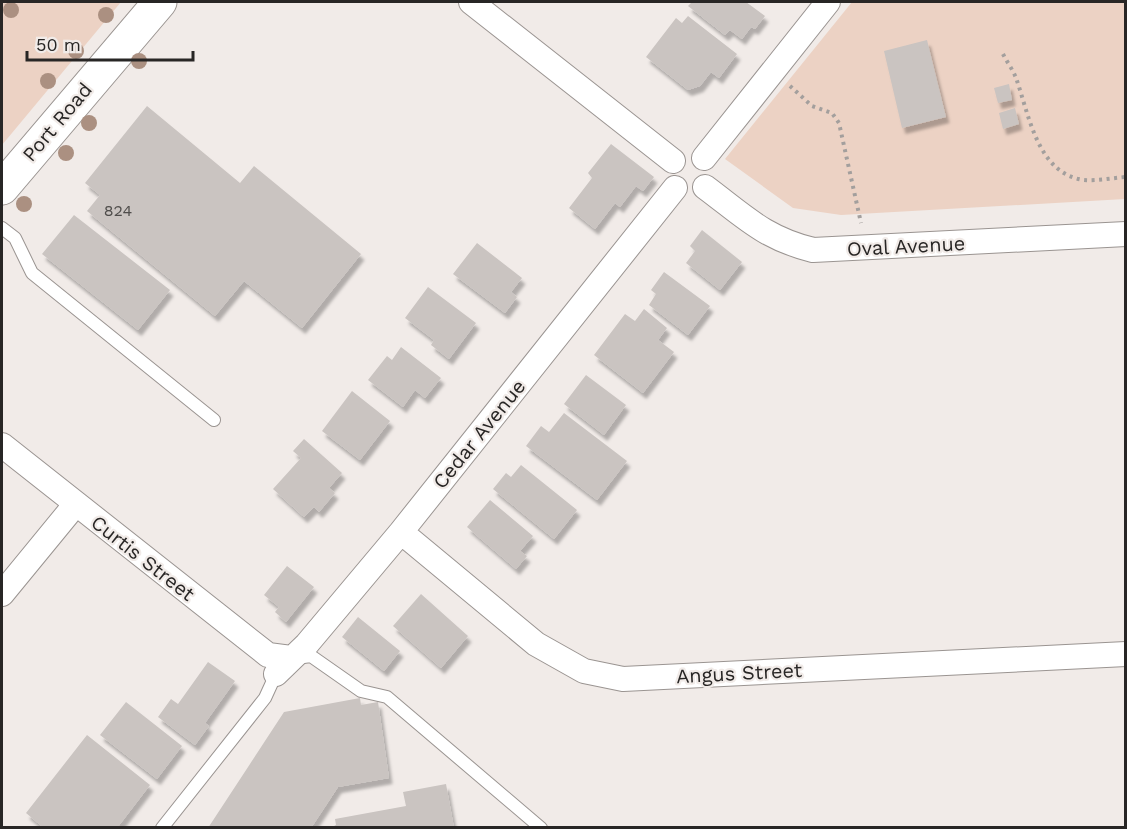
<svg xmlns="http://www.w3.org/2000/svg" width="1127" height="829" font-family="'Work Sans',sans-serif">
<defs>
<filter id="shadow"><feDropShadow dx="3.5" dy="6" stdDeviation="1.5" flood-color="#0004"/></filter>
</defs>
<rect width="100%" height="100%" fill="#f1ebe8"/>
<path fill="#ecd2c4" d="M2,2H121L2,145Z
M852,2H1125V199L841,215L793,208L725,159Z"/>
<path fill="#cac4c1" filter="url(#shadow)" d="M692,2H746L765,16L755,29L751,27L742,39L730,30L725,35L688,6Z
M688,16L737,54L719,78L711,72L700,86L688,90L646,57L676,18L682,23Z
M927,40L946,117L902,128L884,51Z
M1009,84L1012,100L998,103L994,88Z
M147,106L240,183L254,166L361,254L302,328L244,281L215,316L87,211L100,195L85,183Z
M1015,108L1019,124L1003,129L999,113Z
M611,144L654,177L643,191L636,186L620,207L615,203L595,229L569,208L592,178L588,173Z
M74,215L170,290L138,330L42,254Z
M702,230L742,262L720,290L686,263L695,251L690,246Z
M477,243L522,278L511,292L517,297L505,313L453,274Z
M664,272L710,306L688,335L649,305L656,294L651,290Z
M428,287L476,323L449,359L431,345L434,340L405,318Z
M644,309L667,328L658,340L674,352L643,393L594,355L625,314L635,321Z
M401,347L441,378L425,398L415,390L403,407L368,380L387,356L392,360Z
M586,375L626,405L604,435L564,404Z
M352,391L390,421L360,460L322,431Z
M564,413L627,461L597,500L526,446L541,426L549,432Z
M304,439L342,473L329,488L335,493L319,512L314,507L304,517L273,489L301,458L293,451Z
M521,465L577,510L554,539L493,489L506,473L511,477Z
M490,500L533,536L520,551L527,556L516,569L467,527Z
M287,566L314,587L286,622L275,612L279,607L264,595Z
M421,594L468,636L441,668L393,626Z
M358,617L400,651L384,671L342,637Z
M208,662L235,681L205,723L209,726L195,745L158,717L171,699L178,704Z
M360,698L361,705L378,702L389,778L338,787L311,828H208L284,712Z
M126,702L182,746L157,779L100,735Z
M87,735L150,785L117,828H44L26,813Z
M446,784L454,828H330L336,825L335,819L406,806L403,792Z"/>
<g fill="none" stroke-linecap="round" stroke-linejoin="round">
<defs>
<path id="lane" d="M2,228L15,238L32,273L214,420
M296,658L311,656L361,691L387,697L541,828
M162,828L265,698L276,674"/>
<path id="street" d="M471,2L673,161
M704,158L828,2
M705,187C744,216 764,238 813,250L1126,234
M2,445L268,655L291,658
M401,532L536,644L584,671L623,679L1126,654
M2,594L75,505
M276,674L307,644L401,532L675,188"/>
<path id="highway" d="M2,188L160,2"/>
</defs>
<use href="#lane" stroke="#9a9491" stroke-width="14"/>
<use href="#street" stroke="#9a9491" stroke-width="26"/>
<use href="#highway" stroke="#9a9491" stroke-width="35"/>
<path stroke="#a39f9d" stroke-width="4" stroke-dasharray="3 4.5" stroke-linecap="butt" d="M1003,54C1007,62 1013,70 1016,78C1029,114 1037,174 1084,180C1097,181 1112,178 1126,177
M790,86L812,106L832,113L839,123L861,223"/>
<use href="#lane" stroke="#fff" stroke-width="12"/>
<use href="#street" stroke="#fff" stroke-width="24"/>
<use href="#highway" stroke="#fff" stroke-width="33"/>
</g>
<g fill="#ab9081">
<circle cx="11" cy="10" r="8"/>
<circle cx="106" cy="15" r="8"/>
<circle cx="76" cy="51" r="8"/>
<circle cx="139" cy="61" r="8"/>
<circle cx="48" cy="81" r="8"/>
<circle cx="89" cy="123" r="8"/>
<circle cx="66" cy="153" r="8"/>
<circle cx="24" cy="204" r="8"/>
</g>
<g text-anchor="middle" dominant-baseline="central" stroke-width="4.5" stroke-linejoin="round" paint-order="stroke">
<g font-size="16" fill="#504e4c">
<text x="118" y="210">824</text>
</g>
<g font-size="20" fill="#282625" stroke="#f1ebe8">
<text transform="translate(57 122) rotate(-50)">Port Road</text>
<text transform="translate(906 246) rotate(-3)">Oval Avenue</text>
<text transform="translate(479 434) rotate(-51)">Cedar Avenue</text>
<text transform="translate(143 558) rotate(38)">Curtis Street</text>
<text transform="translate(739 673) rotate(-3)">Angus Street</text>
</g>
</g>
<rect width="1127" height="829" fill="none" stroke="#282625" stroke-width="6"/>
<path d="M27 51v9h166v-9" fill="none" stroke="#282625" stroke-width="3"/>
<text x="36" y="51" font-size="18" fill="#282625" stroke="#f1ebe8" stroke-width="4.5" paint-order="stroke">50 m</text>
</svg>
